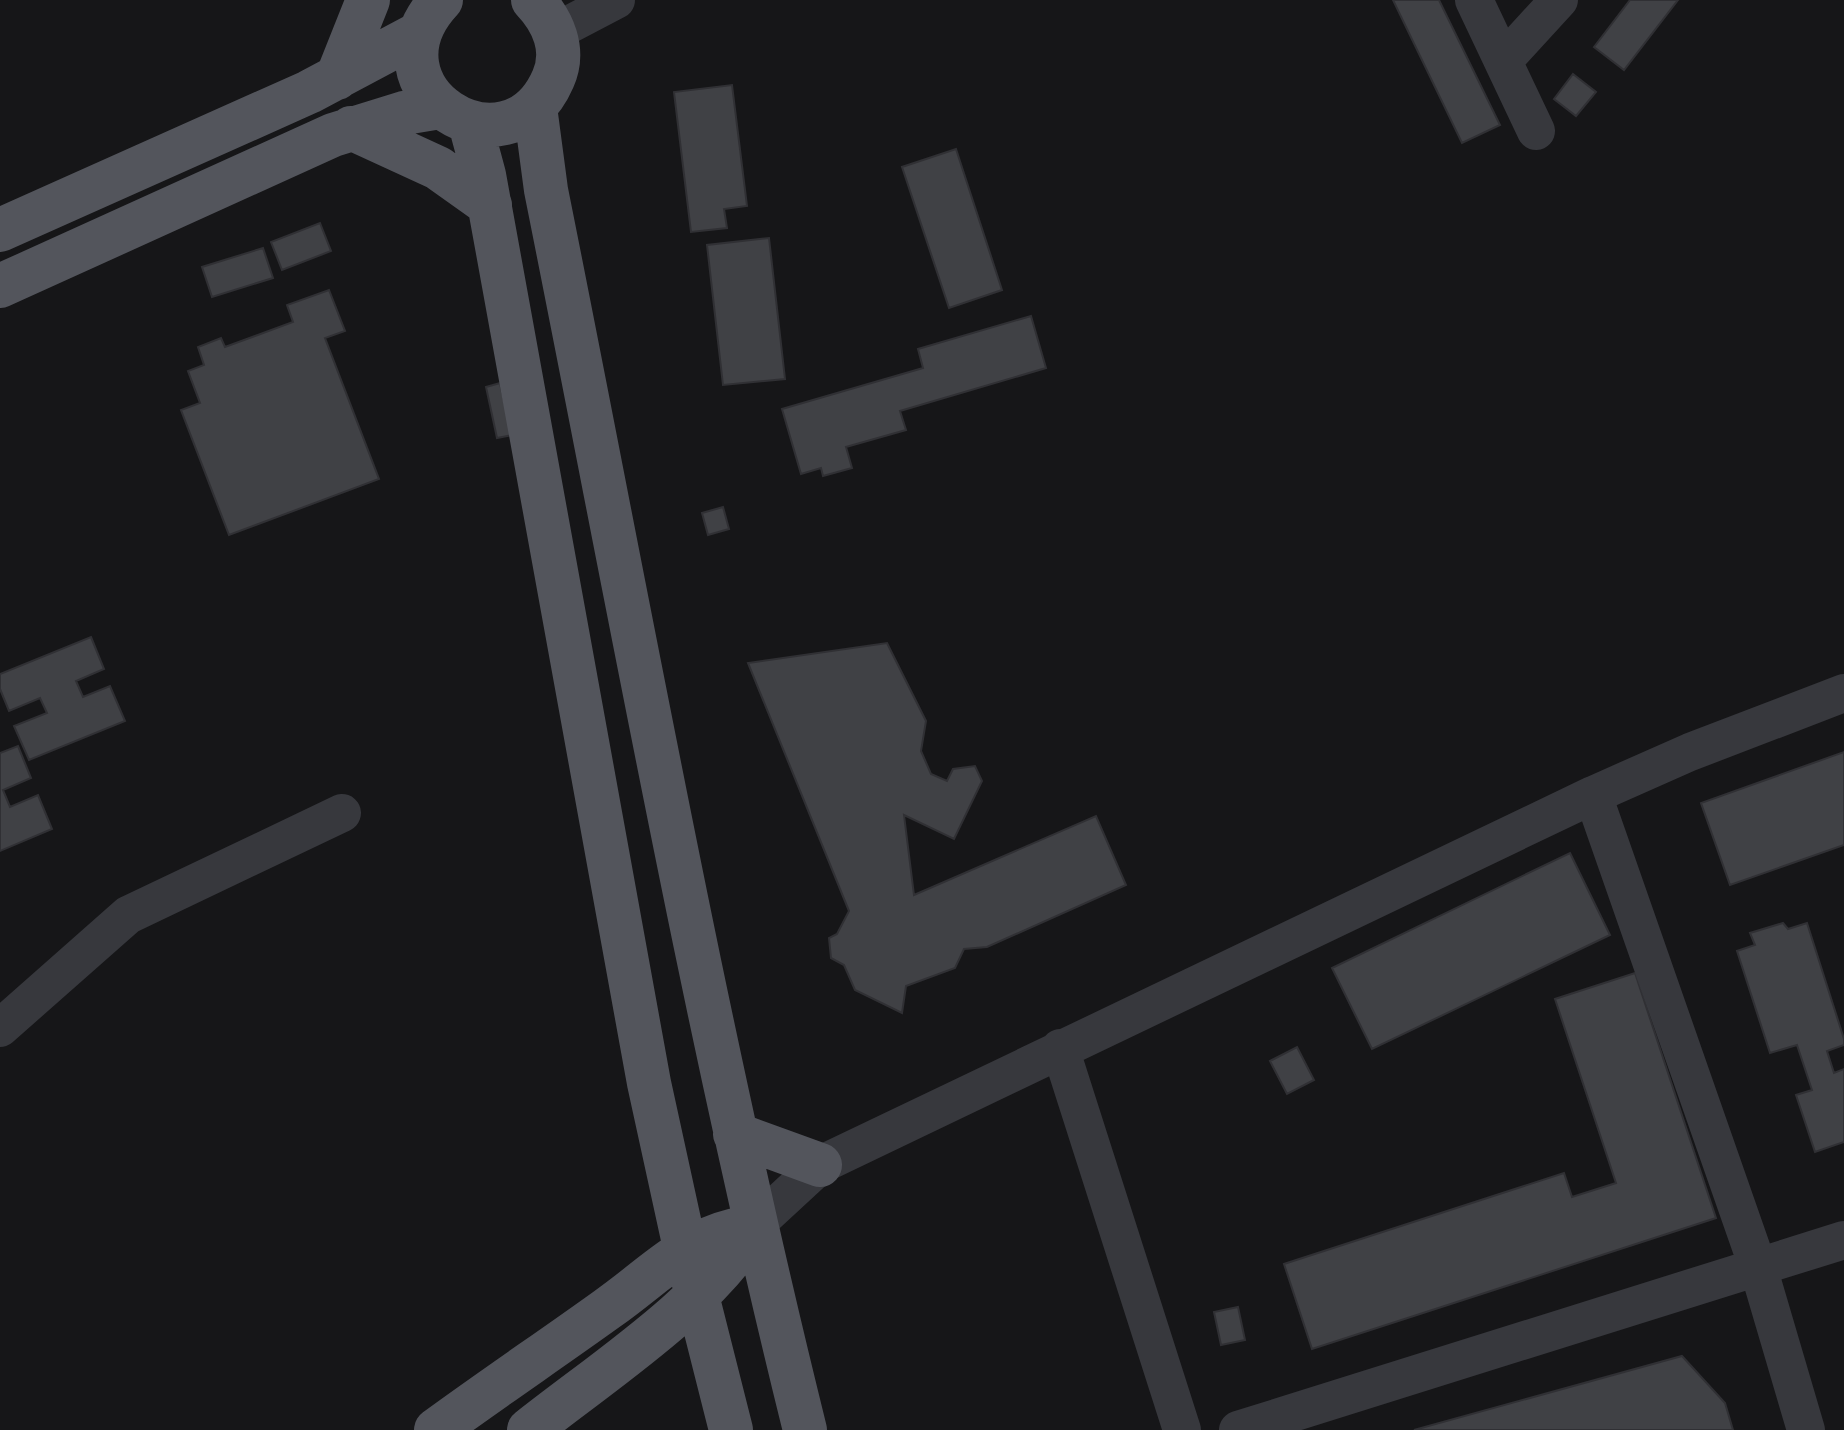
<svg xmlns="http://www.w3.org/2000/svg" width="1844" height="1430" font-family="Manrope,sans-serif">
<rect width="100%" height="100%" fill="#161618"/>
<path fill="#404145" stroke="#303034" stroke-width="2" d="M1393,0H1439L1500,125L1462,143Z
M1630,0H1678L1624,70L1594,47Z
M1573,74L1596,92L1576,116L1554,99Z
M732,85L747,206L724,209L727,228L691,232L674,92Z
M956,149L1002,290L949,308L902,167Z
M320,223L331,251L282,270L271,242Z
M769,238L785,379L723,385L707,245Z
M263,248L273,278L212,297L202,267Z
M329,290L345,331L325,338L379,479L229,535L181,410L200,403L188,371L204,365L198,347L221,338L225,347L293,322L287,305Z
M1031,316L1046,368L900,411L906,430L846,447L852,468L823,476L821,468L801,474L782,409L923,368L918,349Z
M500,383L512,435L497,438L486,387Z
M723,507L729,529L708,535L702,513Z
M91,637L104,669L76,681L83,697L110,686L125,721L29,760L14,726L47,713L40,698L9,711L0,689V674Z
M887,643L926,721L921,751L931,774L947,781L953,769L975,766L982,781L954,839L904,815L914,895L1096,816L1126,885L987,947L964,949L955,968L906,986L902,1013L855,990L844,965L831,958L829,938L837,934L849,911L748,663Z
M18,746L31,778L3,790L10,807L38,795L52,829L0,851V753Z
M1844,752V845L1730,885L1701,803Z
M1570,853L1610,935L1372,1049L1332,968Z
M1783,923L1788,929L1807,923L1844,1039V1045L1827,1051L1834,1073L1844,1069V1142L1815,1152L1796,1095L1812,1090L1797,1045L1770,1053L1737,951L1755,945L1750,933Z
M1635,973L1716,1218L1312,1349L1284,1264L1564,1173L1572,1197L1616,1183L1555,999Z
M1297,1047L1314,1080L1287,1094L1270,1061Z
M1238,1307L1245,1340L1221,1345L1214,1312Z
M1682,1356L1725,1403L1733,1430H1414Z"/>
<g fill="none" stroke-linecap="round" stroke-linejoin="round">
<path stroke="#37383d" stroke-width="38" d="M1474,0L1536,131
M555,32L616,0
M1503,61L1559,0
M1593,795L1758,1267L1806,1430
M0,1028L128,915L342,813
M1060,1048L1182,1430
M754,1226L820,1165L1593,795L1690,752L1844,693
M1238,1430L1844,1240"/>
<path stroke="#53555c" stroke-width="44" d="M441,0C358,89 508,183 553,79C566,50 553,21 533,0
M337,78L368,0
M535,107L546,190C629,604 703,1020 805,1430
M470,123L484,175L649,1083L685,1248L731,1430
M351,128L438,168L490,205
M0,230L309,92L418,34
M0,286L333,135L404,113L440,107
M735,1134L820,1165
M436,1430C492,1389 550,1350 607,1309C661,1271 685,1237 754,1226
M529,1430C602,1372 707,1305 754,1226"/>
</g>
</svg>
